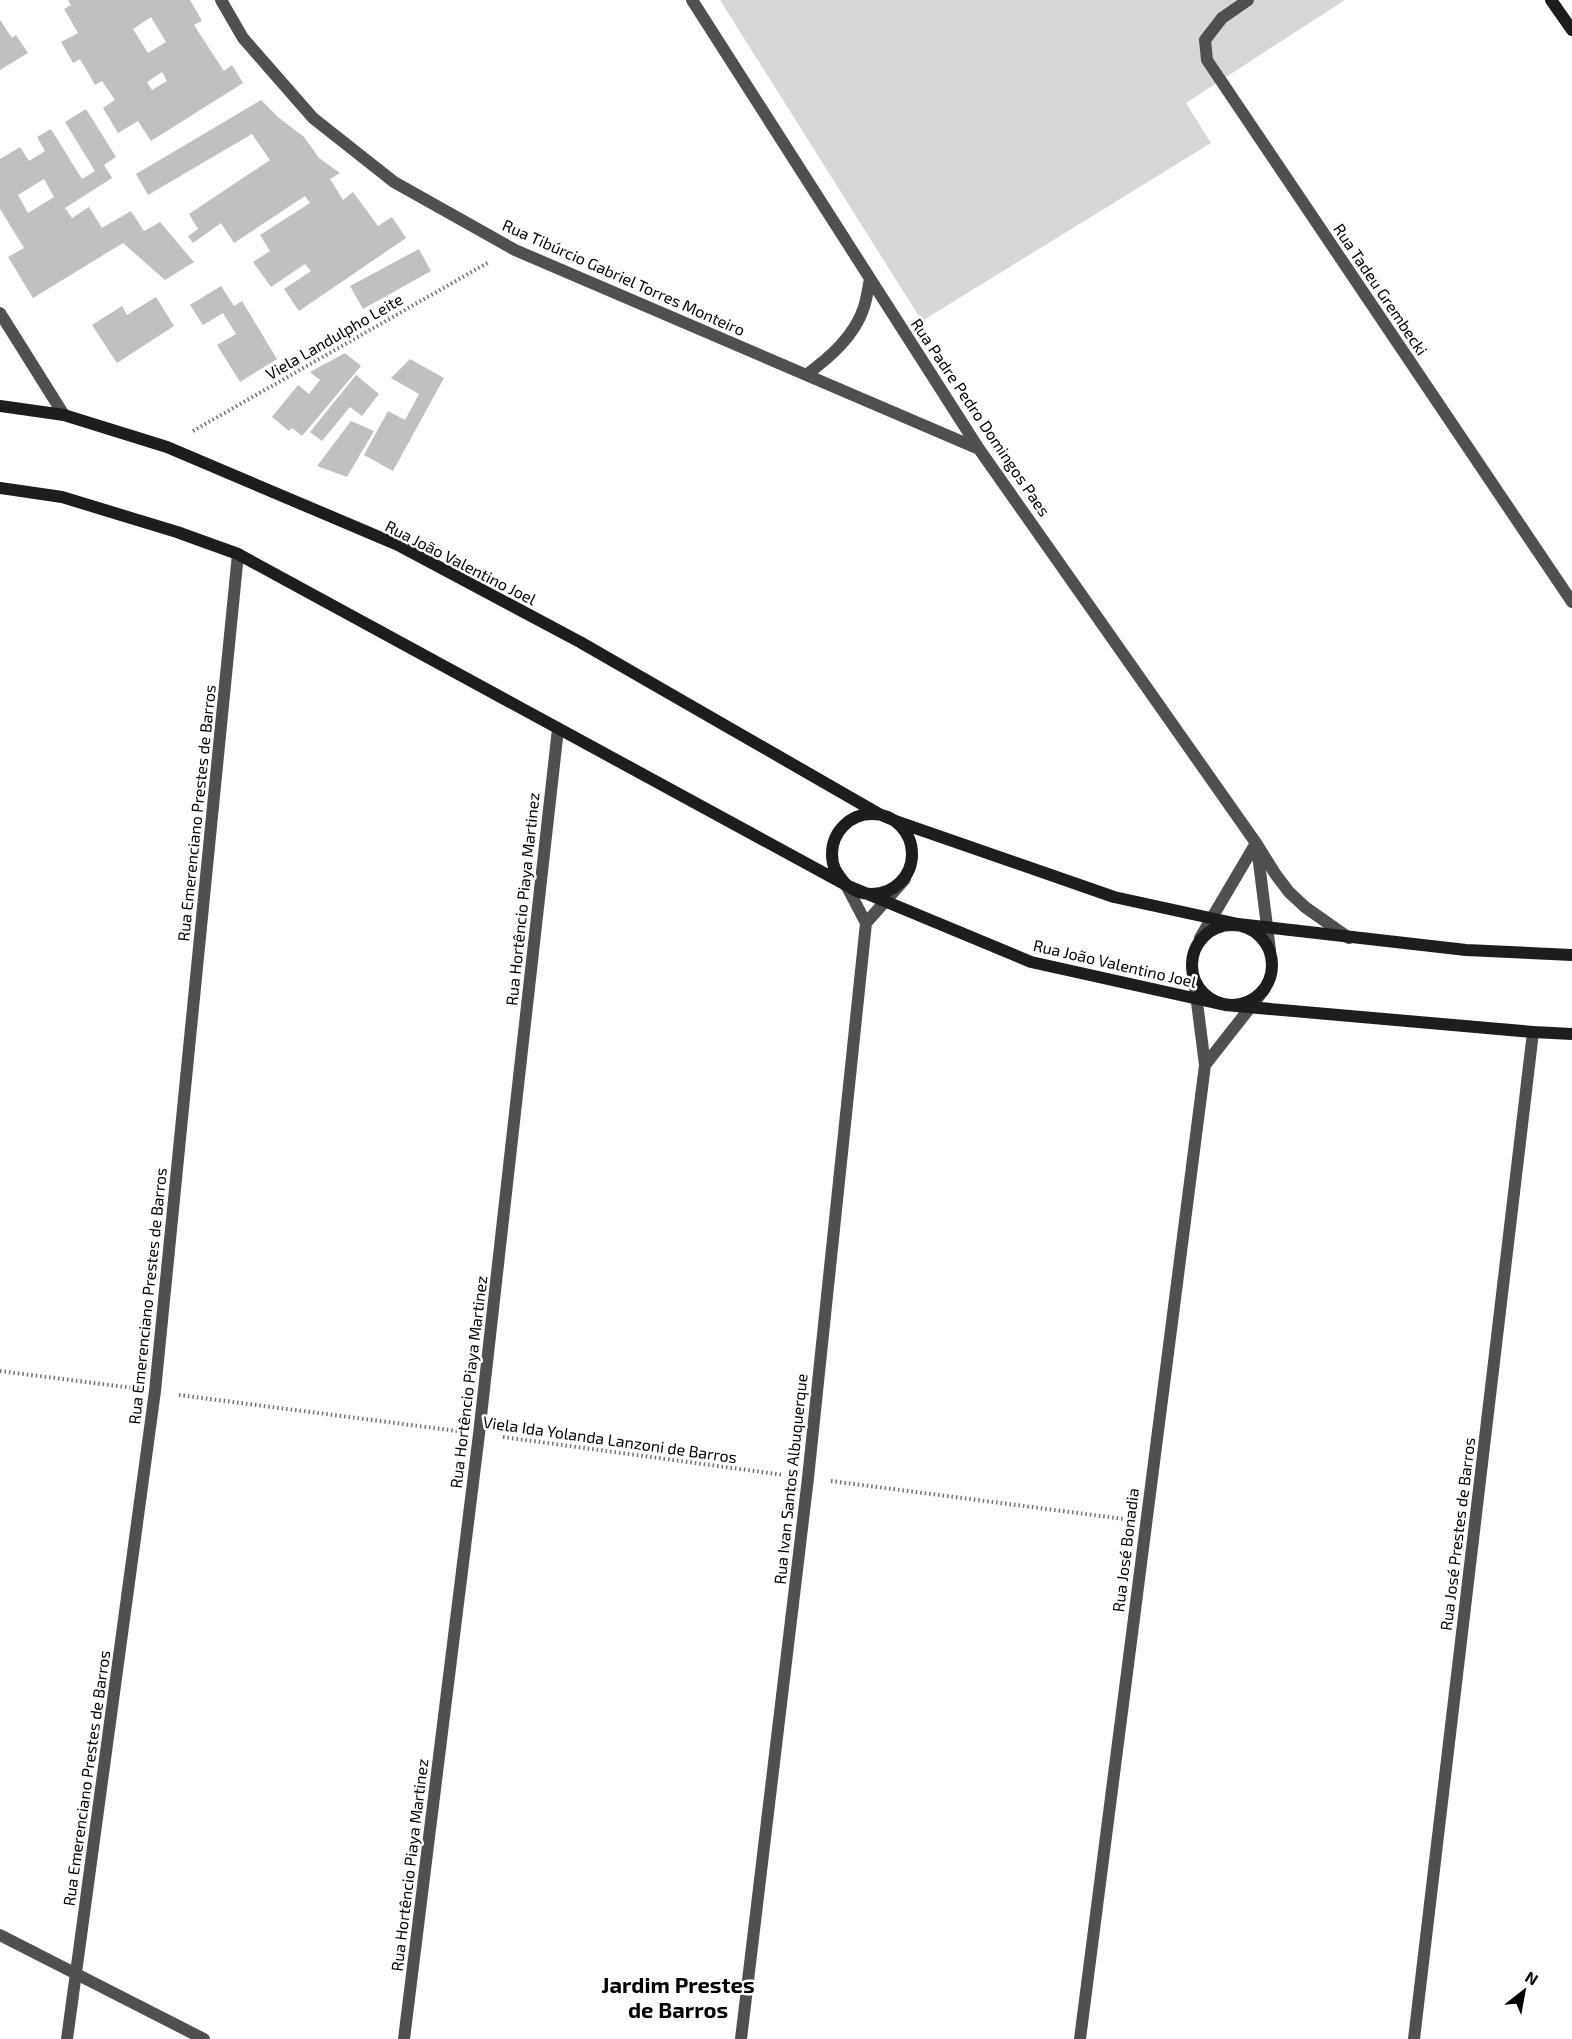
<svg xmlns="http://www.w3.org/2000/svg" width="1572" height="2039" font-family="'Exo 2',sans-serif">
<rect width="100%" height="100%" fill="#fff"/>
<path fill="#d7d7d7" d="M720,0H1345L1186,103L1211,143L922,321Z"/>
<path fill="#c0c0c0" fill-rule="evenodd" d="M68,0H190L202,21L194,25L207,45L224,71L232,65L243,83L151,141L138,121L118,133L103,108L115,100L102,81L95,85L80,59L73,63L61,42L78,33L64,9L71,5ZM151,17L166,42L148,53L133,29ZM162,72L167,81L152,90L147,82Z
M0,20L12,38L16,35L28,53L0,70Z
M261,100L278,117L304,137L319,158L340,173L330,179L343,200L353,192L378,226L392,217L406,238L299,311L284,289L311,271L305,264L271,287L253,262L270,251L260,235L310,203L305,196L234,243L221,223L193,243L188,236L198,229L189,214L270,160L252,134L148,195L136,174Z
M86,109L116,157L104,165L112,178L65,208L72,218L89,207L102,228L131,211L144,231L160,222L194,262L165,280L123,243L33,298L8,257L24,248L0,209V159L20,147L29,161L45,151L37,137L51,129L82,179L95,171L65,122ZM44,179L54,197L28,213L18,195Z
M419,249L431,271L363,309L350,286Z
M221,286L234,306L242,301L277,359L240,382L217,345L236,334L223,313L203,325L190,305Z
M156,297L174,326L117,363L92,325L122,306L127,315Z
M345,353L361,366L302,436L292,428L289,431L272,417L298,385L309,394L320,380L310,372Z
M410,359L444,378L393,471L364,455L388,411L405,420L419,394L391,378Z
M356,375L379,394L362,416L350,407L322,441L310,432Z
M351,421L374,431L347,477L317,466Z"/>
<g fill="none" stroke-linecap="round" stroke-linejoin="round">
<path stroke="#727272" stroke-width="4" stroke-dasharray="1.5 3" stroke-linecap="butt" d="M193,431L489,262
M0,1371L133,1388
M179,1395L457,1431
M503,1437L784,1475
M831,1481L1124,1519"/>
<path stroke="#505050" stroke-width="12" d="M221,0L243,38L313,118L394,182L515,250L979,449
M692,0L979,449L1256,843L1276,875L1289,892L1305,907L1349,938
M1248,0L1222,18L1205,40L1207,60L1572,602
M0,313L64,415
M806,375C829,358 855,336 864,307C867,298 868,288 870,279
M1257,847L1270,950
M866,923L905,879
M1200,938L1256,843
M1205,1065L1264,990
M0,1935L204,2039
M67,2039L155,1391L238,554
M404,2039L479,1434L558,729
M741,2039L808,1478L866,923L846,885L834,868
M1080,2039L1205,1065L1194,979
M1414,2039L1533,1032"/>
<path stroke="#1d1d1d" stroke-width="12" d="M1551,0L1572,30
M0,406L64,415L167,447L398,545L580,642L879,814L898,822L1114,897L1238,924L1466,950L1572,955
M0,488L62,497L177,532L238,554L846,885L1031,962L1225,1005L1533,1032L1572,1034
M832 854a40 40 0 1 1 80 0a40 40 0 1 1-80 0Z
M1192 965a40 40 0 1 1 80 0a40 40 0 1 1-80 0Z"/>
</g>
<g text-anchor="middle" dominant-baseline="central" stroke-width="5" stroke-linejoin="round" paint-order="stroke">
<g font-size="16" fill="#000" stroke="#fff">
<text transform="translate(624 277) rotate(24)">Rua Tibúrcio Gabriel Torres Monteiro</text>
<text transform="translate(1381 289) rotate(56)">Rua Tadeu Grembecki</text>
<text transform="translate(334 336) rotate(-30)">Viela Landulpho Leite</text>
<text transform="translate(981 417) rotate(56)">Rua Padre Pedro Domingos Paes</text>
<text transform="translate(461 562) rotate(27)">Rua João Valentino Joel</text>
<text transform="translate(196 813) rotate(-84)">Rua Emerenciano Prestes de Barros</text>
<text transform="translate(522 899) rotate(-84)">Rua Hortêncio Piaya Martinez</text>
<text transform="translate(1115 963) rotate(13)">Rua João Valentino Joel</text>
<text transform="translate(147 1296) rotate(-84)">Rua Emerenciano Prestes de Barros</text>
<text transform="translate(468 1382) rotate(-83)">Rua Hortêncio Piaya Martinez</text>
<text transform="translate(610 1439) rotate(8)">Viela Ida Yolanda Lanzoni de Barros</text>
<text transform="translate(790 1479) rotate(-84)">Rua Ivan Santos Albuquerque</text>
<text transform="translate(1457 1534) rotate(-83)">Rua José Prestes de Barros</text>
<text transform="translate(1125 1550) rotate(-83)">Rua José Bonadia</text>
<text transform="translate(86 1778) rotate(-82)">Rua Emerenciano Prestes de Barros</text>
<text transform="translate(409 1865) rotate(-83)">Rua Hortêncio Piaya Martinez</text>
</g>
<g font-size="22" font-weight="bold" fill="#000" stroke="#fff">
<text x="678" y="1984">Jardim Prestes<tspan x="678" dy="25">de Barros</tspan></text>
</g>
</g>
<g transform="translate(1524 1991) rotate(31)" stroke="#ffffff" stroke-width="4.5" paint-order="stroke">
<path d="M0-4.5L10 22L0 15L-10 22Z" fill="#000000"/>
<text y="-9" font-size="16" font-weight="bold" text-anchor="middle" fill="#000000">N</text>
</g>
</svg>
